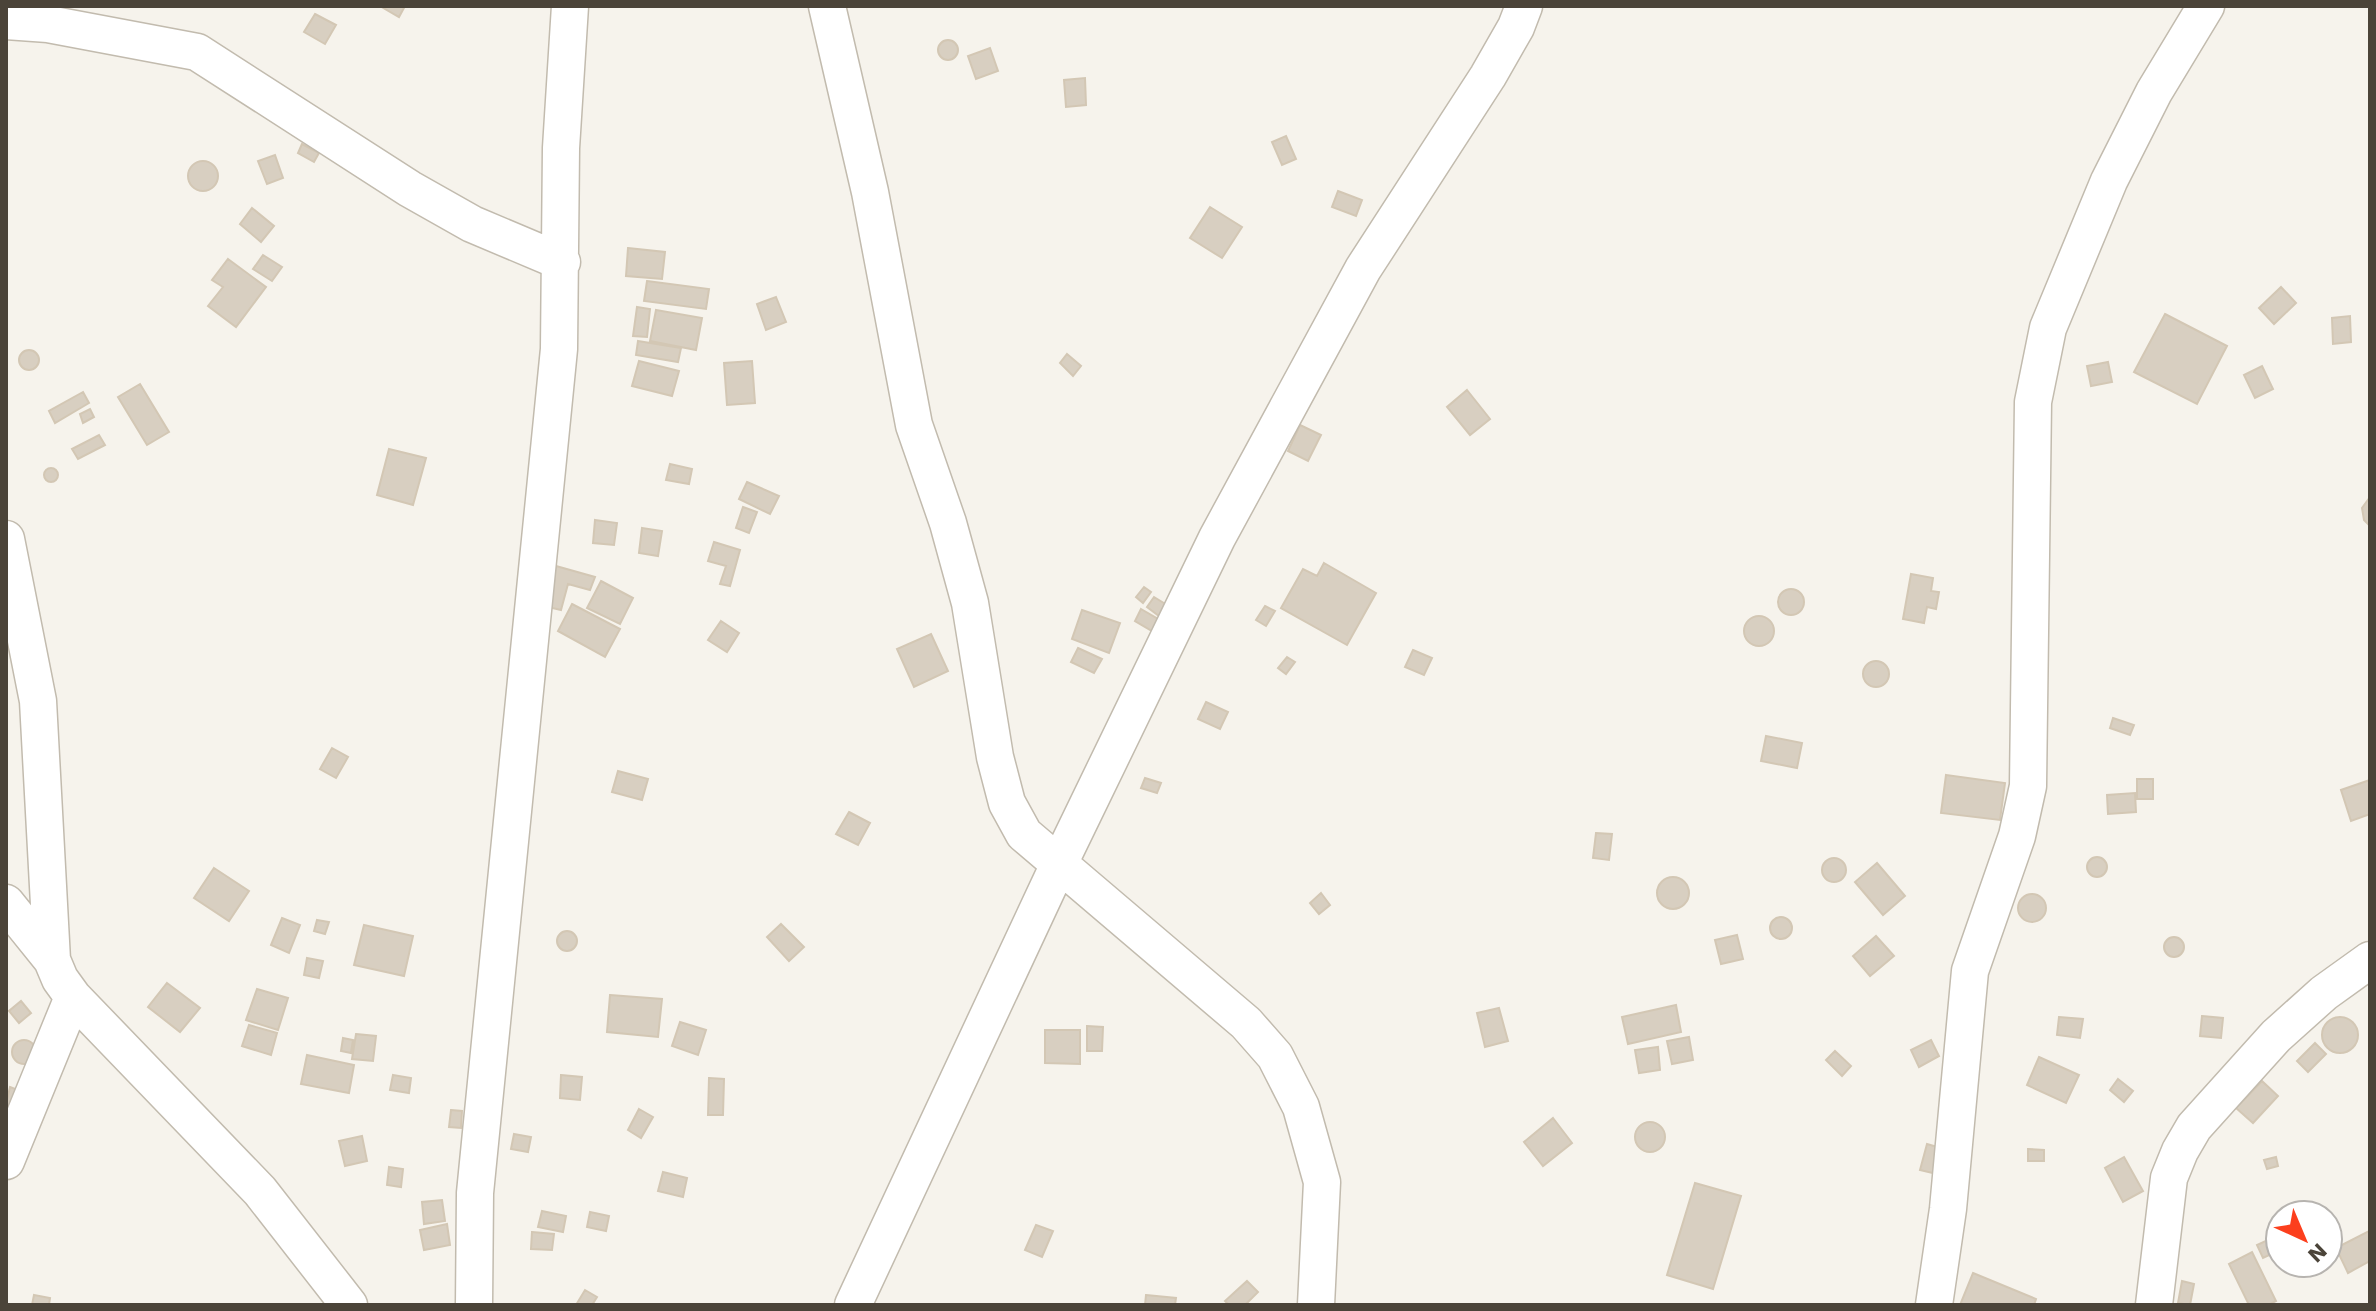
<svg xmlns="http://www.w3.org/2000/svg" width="2376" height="1311" font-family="'Work Sans',sans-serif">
<rect width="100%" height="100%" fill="#f6f3ec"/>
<path fill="#d8cfc1" stroke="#d3c7b4" stroke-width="2" d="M380,6H405L399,17Z
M315,14L336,25L325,44L304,32Z
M938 50a10 10 0 1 1 20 0a10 10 0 1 1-20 0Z
M990,48L998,71L976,79L968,56Z
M1085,78L1086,105L1066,107L1064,80Z
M1286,136L1296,159L1282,165L1272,142Z
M302,144L319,153L314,162L298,153Z
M275,155L283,178L267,184L258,161Z
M188 176a15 15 0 1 1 30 0a15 15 0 1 1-30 0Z
M1338,191L1362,200L1356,216L1332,207Z
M1210,207L1242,227L1222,258L1190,238Z
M252,208L274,226L261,242L240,224Z
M628,248L665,252L662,279L626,276Z
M263,255L282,267L272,281L253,269Z
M228,259L266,287L236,327L208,306L223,287L212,280Z
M647,281L709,289L706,309L644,301Z
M2281,287L2296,303L2274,324L2259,308Z
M776,297L786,322L766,330L757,304Z
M637,307L650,309L647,337L633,336Z
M656,310L702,318L696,350L650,341Z
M2165,314L2227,346L2197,404L2134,372Z
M2350,316L2351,342L2333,344L2332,318Z
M638,341L681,348L678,362L636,355Z
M19 360a10 10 0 1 1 20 0a10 10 0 1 1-20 0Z
M1067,354L1081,366L1073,376L1060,363Z
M639,361L679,371L672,396L632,386Z
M752,361L755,403L727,405L724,363Z
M2108,362L2112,382L2091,386L2087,366Z
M2262,366L2273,389L2255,398L2244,375Z
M140,384L169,432L147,445L118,397Z
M1467,390L1490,419L1470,435L1447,407Z
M83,392L89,403L55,423L49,411Z
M90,409L94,417L83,423L80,414Z
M1300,425L1321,435L1308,461L1288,451Z
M99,435L105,445L78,459L72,449Z
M389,449L426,458L413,505L377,495Z
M670,464L692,469L689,484L666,480Z
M44 475a7 7 0 1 1 14 0a7 7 0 1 1-14 0Z
M747,482L779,496L770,514L739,499Z
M2370,497V526L2364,520L2362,508Z
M743,507L757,512L749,533L736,528Z
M595,520L617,523L614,545L593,543Z
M642,528L662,531L658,556L639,553Z
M714,542L740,550L730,586L720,584L726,566L708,561Z
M1324,563L1376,593L1347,645L1281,608L1303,569L1317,576Z
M556,566L595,577L590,590L568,584L561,610L544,606Z
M1911,574L1933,578L1931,591L1939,592L1936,609L1927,607L1924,623L1903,619Z
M601,581L633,598L620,624L587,608Z
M1144,587L1151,592L1143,603L1136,597Z
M1778 602a13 13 0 1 1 26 0a13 13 0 1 1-26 0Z
M1154,597L1167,605L1159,616L1147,607Z
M572,604L620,629L605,657L558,631Z
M1265,606L1275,611L1266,626L1256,620Z
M1141,609L1158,619L1152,631L1135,621Z
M1082,610L1120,623L1109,653L1072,639Z
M1744 631a15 15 0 1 1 30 0a15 15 0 1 1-30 0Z
M721,621L739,633L727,652L708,640Z
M931,634L948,671L914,687L897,649Z
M1078,648L1102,659L1094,673L1071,662Z
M1413,650L1432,658L1424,675L1405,667Z
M1287,657L1295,662L1286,674L1278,668Z
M1863 674a13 13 0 1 1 26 0a13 13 0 1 1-26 0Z
M1206,702L1228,712L1220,729L1198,719Z
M2113,718L2134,725L2130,735L2110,728Z
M1766,736L1802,743L1797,768L1761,761Z
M332,748L348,757L336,778L320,769Z
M618,771L648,779L642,800L612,792Z
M1946,775L2005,783L2000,820L1941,813Z
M1145,778L1161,783L1157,793L1141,788Z
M2137,779H2153V799H2137Z
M2370,780V814L2351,821L2341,790Z
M2135,793L2136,812L2108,814L2107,795Z
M849,812L870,823L858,845L836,834Z
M1596,833L1612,834L1609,860L1593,858Z
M2087 867a10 10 0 1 1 20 0a10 10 0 1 1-20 0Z
M1822 870a12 12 0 1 1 24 0a12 12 0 1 1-24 0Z
M1877,863L1905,896L1883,915L1855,882Z
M214,868L249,891L229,921L194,898Z
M1657 893a16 16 0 1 1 32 0a16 16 0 1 1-32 0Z
M1321,893L1330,905L1319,914L1310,903Z
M2018 908a14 14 0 1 1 28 0a14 14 0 1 1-28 0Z
M1770 928a11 11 0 1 1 22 0a11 11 0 1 1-22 0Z
M282,918L300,925L289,953L271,945Z
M317,920L329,922L325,934L314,931Z
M781,924L804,947L789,961L767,937Z
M364,925L413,936L404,976L354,965Z
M557 941a10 10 0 1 1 20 0a10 10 0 1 1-20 0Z
M1737,935L1743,959L1721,964L1715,940Z
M1876,936L1894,956L1870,976L1853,956Z
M2164 947a10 10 0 1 1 20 0a10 10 0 1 1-20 0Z
M307,958L323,961L319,978L304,975Z
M167,983L200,1008L180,1032L148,1007Z
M257,989L288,998L278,1030L246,1020Z
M610,995L662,999L658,1037L607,1032Z
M21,1001L31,1013L19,1023L9,1011Z
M1676,1005L1681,1032L1628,1044L1622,1017Z
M1499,1008L1508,1041L1485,1047L1477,1013Z
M2202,1016L2223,1018L2221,1038L2200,1036Z
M2059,1017L2083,1019L2080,1038L2057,1035Z
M2322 1035a18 18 0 1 1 36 0a18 18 0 1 1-36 0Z
M680,1022L706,1030L698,1055L672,1046Z
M249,1025L277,1033L271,1055L242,1046Z
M1087,1026L1103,1027L1102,1051H1087Z
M1045,1030H1080V1064L1045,1063Z
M356,1034L376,1036L373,1061L352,1059Z
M1689,1037L1693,1060L1672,1064L1667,1041Z
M343,1038L353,1040L351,1053L341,1051Z
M12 1052a12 12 0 1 1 24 0a12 12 0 1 1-24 0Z
M1931,1040L1939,1056L1919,1067L1911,1050Z
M2315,1043L2326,1054L2308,1072L2297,1061Z
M1658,1047L1660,1070L1639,1073L1635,1050Z
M1835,1051L1851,1066L1842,1076L1826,1060Z
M307,1055L354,1065L349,1093L301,1084Z
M2039,1057L2079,1075L2066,1103L2027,1085Z
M393,1075L411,1078L409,1093L390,1090Z
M561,1075L582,1077L580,1100L560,1098Z
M709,1078L724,1079L723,1115H708Z
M2118,1079L2133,1091L2124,1102L2110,1090Z
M2262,1081L2278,1096L2253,1123L2236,1108Z
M10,1087L23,1092L16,1109L6,1104Z
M639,1109L653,1117L641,1138L628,1130Z
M451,1110L462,1111L461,1128L449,1127Z
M1553,1118L1572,1143L1543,1166L1524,1142Z
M1635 1137a15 15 0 1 1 30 0a15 15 0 1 1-30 0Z
M514,1134L531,1137L528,1152L511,1149Z
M362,1136L367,1161L345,1166L339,1141Z
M1927,1144L1944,1149L1937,1174L1920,1170Z
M2028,1149L2044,1150V1161H2028Z
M2124,1157L2143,1191L2123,1202L2105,1168Z
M2276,1157L2278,1166L2267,1169L2264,1160Z
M389,1167L403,1169L401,1187L387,1185Z
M663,1172L687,1178L683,1197L658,1191Z
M1695,1183L1741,1196L1713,1289L1667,1275Z
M442,1200L445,1221L424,1224L422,1202Z
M542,1211L566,1216L563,1232L538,1227Z
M590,1212L609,1216L606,1231L587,1227Z
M447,1224L450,1245L424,1250L420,1230Z
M1036,1225L1053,1231L1042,1257L1025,1250Z
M2369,1231L2370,1261L2348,1273L2336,1248Z
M532,1232L554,1234L552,1250L531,1249Z
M2272,1238L2278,1251L2263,1258L2257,1245Z
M2252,1252L2276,1301L2268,1305H2249L2229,1264Z
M1973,1273L2036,1299L2034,1305H1960Z
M1247,1281L1258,1292L1245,1305H1229L1225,1301Z
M2182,1281L2194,1284L2190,1305L2178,1303Z
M585,1290L597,1297L592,1305H576Z
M34,1295L50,1298L49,1305H32Z
M1146,1295L1176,1298L1175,1305H1145Z"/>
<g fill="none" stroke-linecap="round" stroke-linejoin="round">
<defs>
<path id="street" d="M827,6L870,192L914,425L948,523L970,603L995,757L1007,803L1024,834L1246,1023L1275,1056L1301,1107L1322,1182L1316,1305
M6,21L48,24L197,52L410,189L472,224L562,262
M6,539L38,701L52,960L60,979L73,997L260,1191L349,1305
M6,903L52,960
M6,1161L73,997
M474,1305L475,1193L559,349L561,148L570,6
M853,1305L1059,864L1217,538L1363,269L1488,76L1516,27L1524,6
M1934,1305L1948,1209L1970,971L2017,836L2028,786L2033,402L2048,328L2109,181L2154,92L2206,6
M2154,1305L2169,1178L2180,1151L2194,1127L2276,1036L2324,993L2370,960"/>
</defs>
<use href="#street" stroke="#c2bbae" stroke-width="39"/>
<use href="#street" stroke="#fff" stroke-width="36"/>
</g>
<rect width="2376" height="1311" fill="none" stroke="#4b4439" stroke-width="16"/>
<g transform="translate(2304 1239) rotate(136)"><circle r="38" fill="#ffffff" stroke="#b7b4b0" stroke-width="2"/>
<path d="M0-6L14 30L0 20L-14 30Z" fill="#fc3f1d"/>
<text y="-12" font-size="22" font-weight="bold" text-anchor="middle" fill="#4b4439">N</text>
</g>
</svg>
